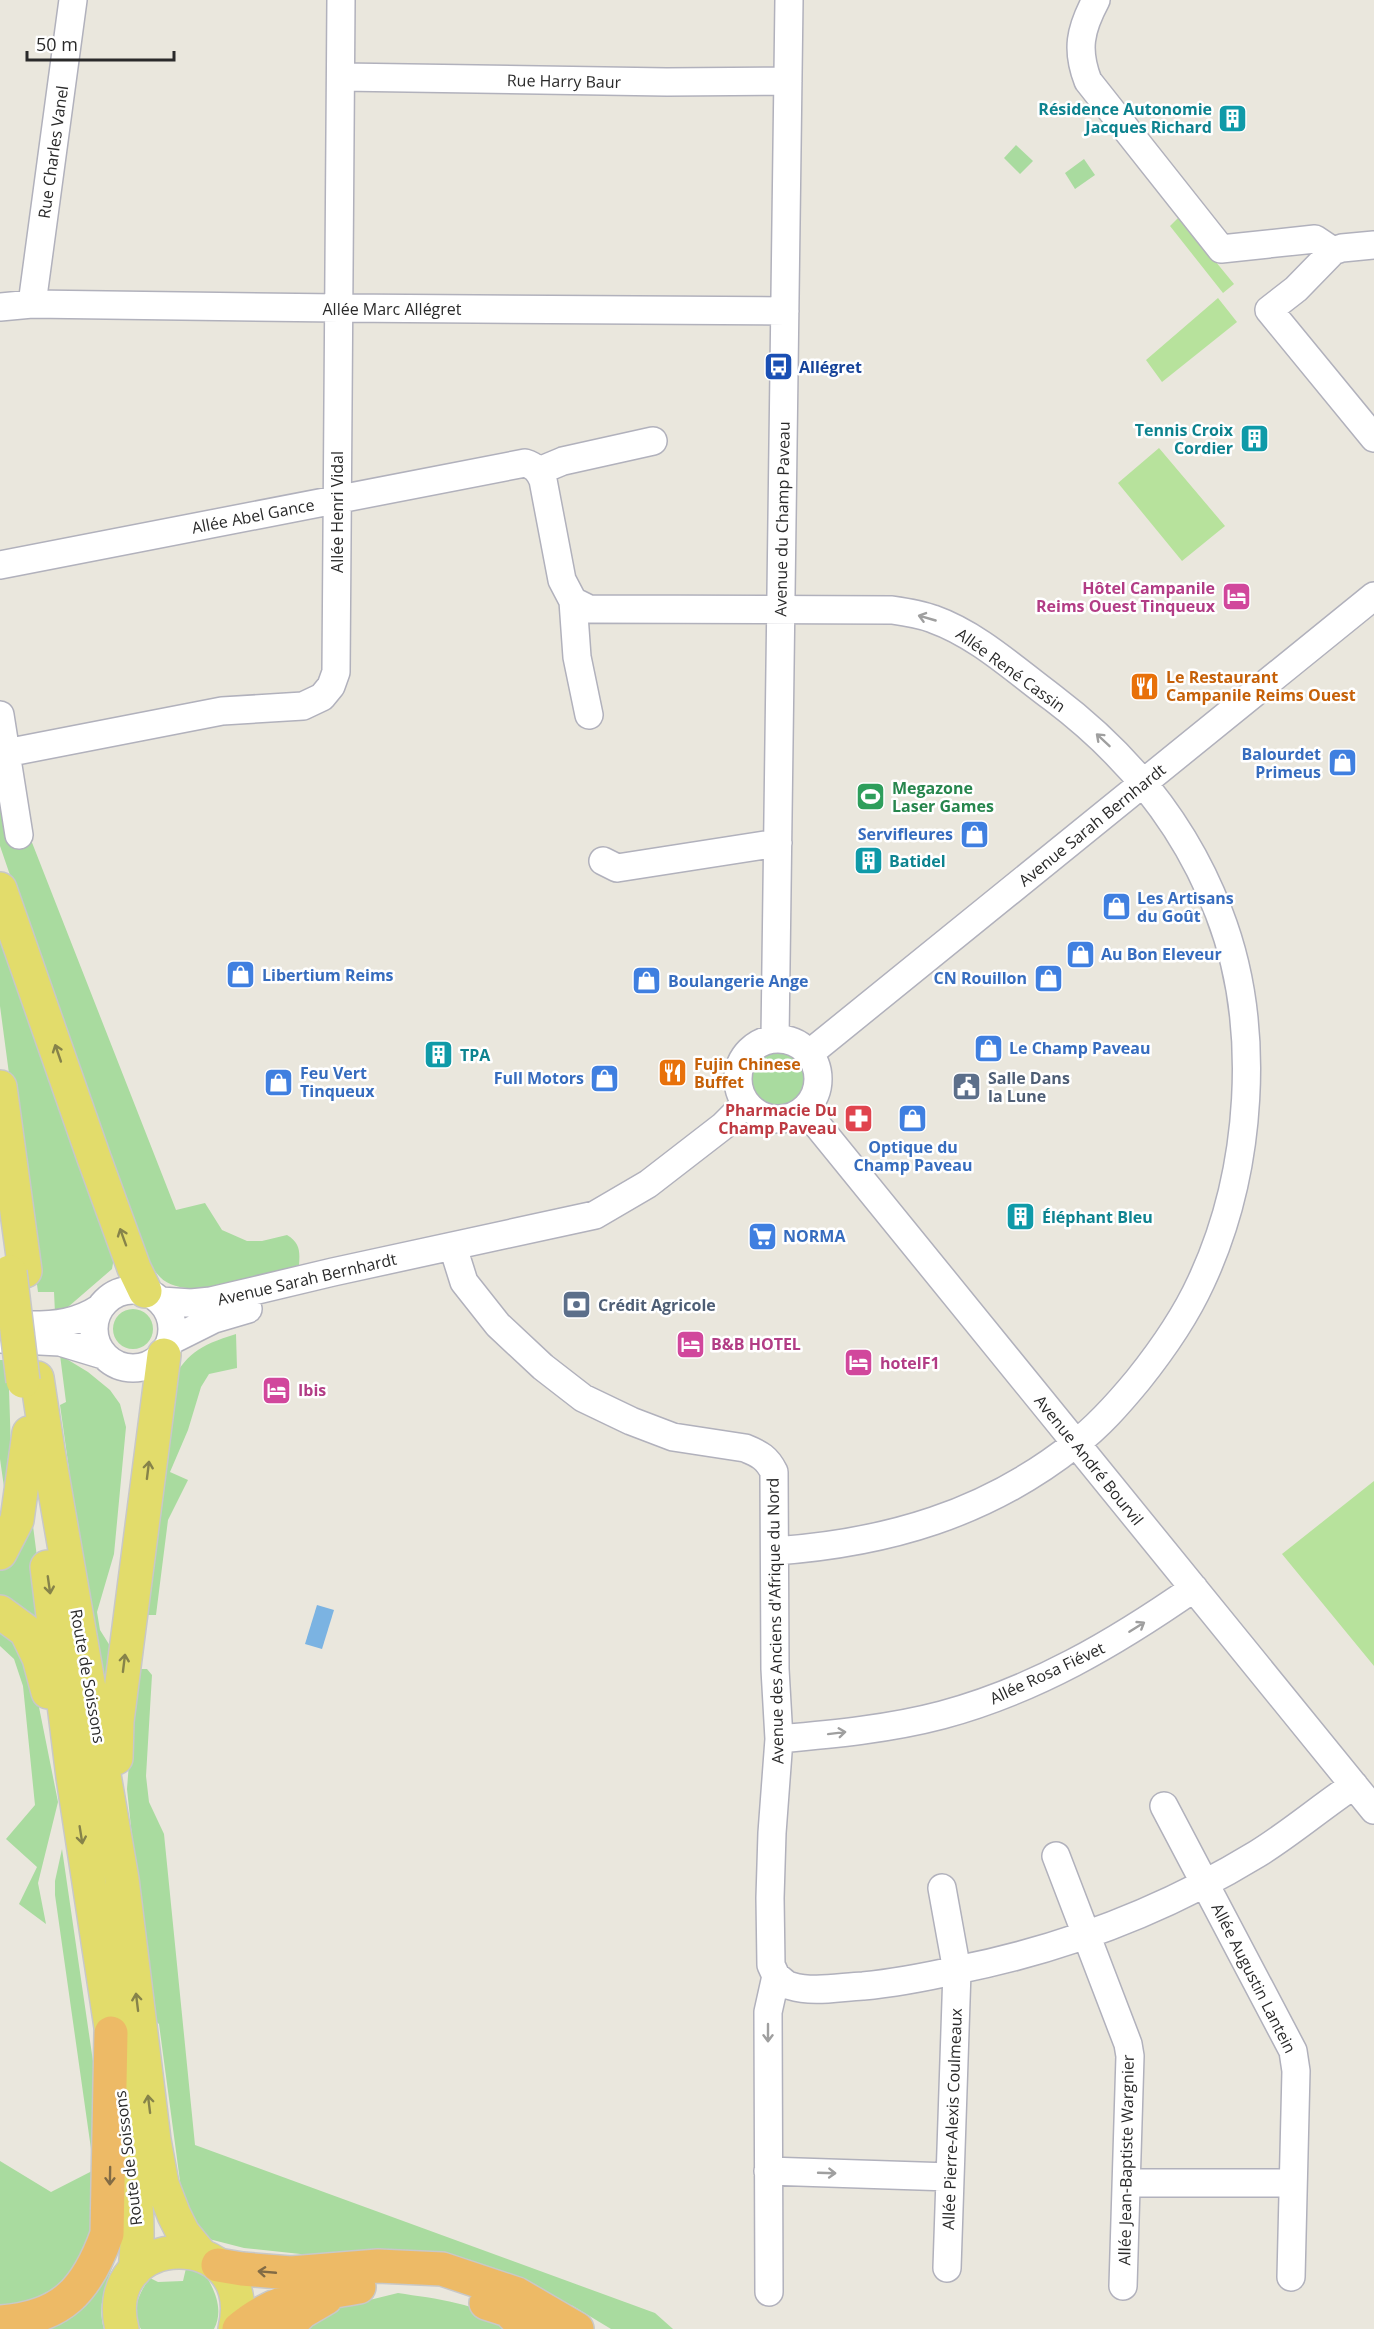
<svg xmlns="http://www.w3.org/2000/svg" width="1374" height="2329" font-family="'Open Sans',sans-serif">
<rect width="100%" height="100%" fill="#eae7dd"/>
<path fill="#a9db9f" d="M1016,145L1033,161L1020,174L1004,158Z
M1084,159L1095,175L1075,189L1065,173Z
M0,793L31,840L176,1210L205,1203L222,1230L247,1241H262L287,1235C300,1243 300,1251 299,1265C266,1274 187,1305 160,1277C146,1263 138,1242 130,1224L0,846Z
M0,910L115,1252L112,1269L68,1307L55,1313L54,1292H38L0,1006Z
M751 1080a29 29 0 1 1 58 0a29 29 0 1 1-58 0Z
M113 1329a20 20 0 1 1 40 0a20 20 0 1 1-40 0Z
M236,1334L237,1368L209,1374L201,1387L188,1430L170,1472L188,1480L168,1520L156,1615H147L168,1388C186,1353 198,1346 236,1334Z
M60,1355L88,1372L110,1390L120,1404L126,1427L114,1554L97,1612L100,1630L117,1657L102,1705L60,1405L66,1402Z
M0,1360H8L13,1510L7,1508L0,1459Z
M32,1518L47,1635L0,1603V1568Z
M0,1622L30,1662L58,1802L38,1883L46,1924L19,1904L37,1867L6,1839L35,1805L23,1686L14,1659L0,1646Z
M140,1669H147L152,1675L146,1776L149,1802L164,1834L195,2145L655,2313L673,2329H611L573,2306L404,2250L319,2256L244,2248L209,2239L184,2211L159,2024L151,2017L127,1789L136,1673Z
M62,1849L95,2075L94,2217L82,2257L64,2282L40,2299L15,2305L0,2306V2161L51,2192L94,2170L55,1895V1881Z
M122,2226C121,2235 120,2246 117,2255C108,2279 96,2303 104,2329H31Z
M187,2264L202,2269C213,2287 225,2308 214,2329H141C130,2313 139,2292 150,2278L158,2282L183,2281Z
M398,2293C435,2299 481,2302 509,2329H307L341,2307Z"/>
<path fill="#b7e29c" d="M1179,217L1234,284L1223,293L1170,226Z
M1218,298L1237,322L1162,382L1146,360Z
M1159,448L1225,526L1182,561L1118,483Z
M1374,1481V1666L1282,1554Z"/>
<path fill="#7bb3e2" d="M317,1605L334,1610L322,1649L305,1644Z"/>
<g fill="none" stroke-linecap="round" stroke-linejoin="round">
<defs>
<path id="minor" d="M1096,0C1080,30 1076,50 1088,81L1221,249L1315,239L1333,251
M341,77L667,82L788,81
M1374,245L1342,248L1333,251L1296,289L1269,310L1374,438
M32,304L73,0
M0,307L32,304L339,308L785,311
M539,471L563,461L653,441
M0,565L525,463C535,466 539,471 543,480L562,580L573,601L577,657L589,715
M573,601L589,609L892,610C906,612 920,614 933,619C978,635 1015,670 1053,698C1127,754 1186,826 1219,913C1263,1026 1252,1173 1201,1282C1185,1317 1162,1350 1138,1380C1119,1403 1099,1426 1075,1444C987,1514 887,1543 775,1551
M0,715L19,835
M6,753L222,711L303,706L322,697L331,686L336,672L341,0
M603,861L617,868L778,843
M775,1038L789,0
M738 1079a40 40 0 1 1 80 0a40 40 0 1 1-80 0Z
M810,1053L1374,596
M805,1110L1374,1810
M453,1247L464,1282L498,1325L543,1367L583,1398L631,1421L673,1437L745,1448C760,1454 767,1458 774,1472L775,1669L779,1739L772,1833L770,1898L771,1965L776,1976L768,2012L769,2292
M94 1329a39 39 0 1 1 78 0a39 39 0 1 1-78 0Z
M161,1301L191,1303L211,1301L333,1272L595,1215L648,1184L723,1126L745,1104
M30,1325C56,1325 77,1323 100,1308
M0,1339L60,1342L103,1355
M172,1340L214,1319L248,1309
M779,1739C834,1734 889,1729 942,1715C1035,1690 1115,1643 1194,1588
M1164,1806L1293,2051L1296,2071L1291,2277
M1056,1856L1128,2044L1130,2056L1123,2286
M942,1888L957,1971L947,2268
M776,1976C781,1979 785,1985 791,1986C813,1993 840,1987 863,1986C895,1983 926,1977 957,1970C1063,1949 1165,1910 1257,1854C1291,1833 1321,1807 1354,1785
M768,2171L950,2177
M1127,2183H1293"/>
<path id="major" d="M0,889L94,1158L134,1268L145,1291
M0,1087L25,1271
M37,1378L48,1451L122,1879L154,2140L162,2184L174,2215L183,2233L201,2255
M0,1553L17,1520L29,1433
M47,1567L73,1777L133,2172C137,2205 139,2237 135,2270
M0,1612L26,1631L39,1658L48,1692
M116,1758L117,1721L164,1355
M122,2329C97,2229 259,2224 235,2329"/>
<path id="highway" d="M218,2265L242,2269L291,2273L378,2266L442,2269L517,2294L577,2329
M486,2303L508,2310L527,2329
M0,2322C62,2318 87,2290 107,2234L111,2033
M239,2329C277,2297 312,2295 359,2287
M285,2329L302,2312L326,2298"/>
</defs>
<use href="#minor" stroke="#b1b1bc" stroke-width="30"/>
<use href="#major" stroke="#c8c8c8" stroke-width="36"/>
<use href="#highway" stroke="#c8c8c8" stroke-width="36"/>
<use href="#minor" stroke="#fff" stroke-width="27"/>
<use href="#major" stroke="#e2dc6b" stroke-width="33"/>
<use href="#highway" stroke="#edba66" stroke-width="33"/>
<defs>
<path id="major-bridge" d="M10,1272L23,1381"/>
</defs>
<use href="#major-bridge" stroke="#c8c8c8" stroke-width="36" stroke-linecap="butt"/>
<use href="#major-bridge" stroke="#e2dc6b" stroke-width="33"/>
</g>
<defs><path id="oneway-shaft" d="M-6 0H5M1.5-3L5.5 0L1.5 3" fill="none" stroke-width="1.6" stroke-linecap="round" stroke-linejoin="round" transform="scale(1.5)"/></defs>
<g stroke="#9f9f9f">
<use href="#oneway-shaft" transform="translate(927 618) rotate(-164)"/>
<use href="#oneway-shaft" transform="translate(1103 740) rotate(-137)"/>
<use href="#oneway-shaft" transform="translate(1137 1627) rotate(-32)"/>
<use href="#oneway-shaft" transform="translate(837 1733) rotate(-7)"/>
<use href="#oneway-shaft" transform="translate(768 2033) rotate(90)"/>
<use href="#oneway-shaft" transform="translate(827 2173) rotate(2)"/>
</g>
<g stroke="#86834a">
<use href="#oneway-shaft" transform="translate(58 1053) rotate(-109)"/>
<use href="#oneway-shaft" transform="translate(123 1237) rotate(-110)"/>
<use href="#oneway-shaft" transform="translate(148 1470) rotate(-83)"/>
<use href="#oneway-shaft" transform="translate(49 1585) rotate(82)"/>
<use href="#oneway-shaft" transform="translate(124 1663) rotate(-83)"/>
<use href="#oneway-shaft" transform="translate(81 1835) rotate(81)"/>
<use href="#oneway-shaft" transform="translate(137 2002) rotate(-97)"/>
<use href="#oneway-shaft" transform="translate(149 2104) rotate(-97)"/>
</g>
<g stroke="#826b45">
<use href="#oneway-shaft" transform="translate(110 2176) rotate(91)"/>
<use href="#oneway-shaft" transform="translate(267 2272) rotate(-175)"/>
</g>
<defs>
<symbol id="building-square" viewBox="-11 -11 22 22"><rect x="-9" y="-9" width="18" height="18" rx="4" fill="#0f9aa8" stroke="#fff"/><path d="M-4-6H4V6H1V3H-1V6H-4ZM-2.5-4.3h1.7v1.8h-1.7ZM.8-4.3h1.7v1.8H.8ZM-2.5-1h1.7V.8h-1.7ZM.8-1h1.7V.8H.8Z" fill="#fff"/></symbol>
<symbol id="bus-square" viewBox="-11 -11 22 22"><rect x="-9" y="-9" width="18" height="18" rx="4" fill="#1a4fb4" stroke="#fff"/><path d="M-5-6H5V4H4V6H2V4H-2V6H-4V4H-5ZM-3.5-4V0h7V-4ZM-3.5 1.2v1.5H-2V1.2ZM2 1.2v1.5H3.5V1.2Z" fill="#fff"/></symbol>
<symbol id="hotel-square" viewBox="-11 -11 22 22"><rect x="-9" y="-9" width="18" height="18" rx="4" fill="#d1479c" stroke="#fff"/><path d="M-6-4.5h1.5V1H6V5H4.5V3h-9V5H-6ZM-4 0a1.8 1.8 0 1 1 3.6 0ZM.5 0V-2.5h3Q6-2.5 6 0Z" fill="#fff"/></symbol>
<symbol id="restaurant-square" viewBox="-11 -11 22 22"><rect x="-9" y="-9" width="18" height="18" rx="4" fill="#e8710a" stroke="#fff"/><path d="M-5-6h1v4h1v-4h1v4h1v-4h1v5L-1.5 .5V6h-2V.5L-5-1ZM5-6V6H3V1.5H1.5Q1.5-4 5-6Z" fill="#fff"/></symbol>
<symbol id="shop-square" viewBox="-11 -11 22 22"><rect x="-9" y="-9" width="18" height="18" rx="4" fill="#3f7fe0" stroke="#fff"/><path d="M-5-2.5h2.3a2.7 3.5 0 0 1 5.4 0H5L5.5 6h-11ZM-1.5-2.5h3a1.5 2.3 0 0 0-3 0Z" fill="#fff"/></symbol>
<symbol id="stadium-square" viewBox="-11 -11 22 22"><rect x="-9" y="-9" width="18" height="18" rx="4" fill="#2e9e5b" stroke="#fff"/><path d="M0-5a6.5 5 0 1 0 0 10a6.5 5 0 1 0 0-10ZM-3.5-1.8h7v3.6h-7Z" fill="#fff"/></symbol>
<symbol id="civic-square" viewBox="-11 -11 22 22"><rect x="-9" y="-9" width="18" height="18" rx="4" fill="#5c6f8a" stroke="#fff"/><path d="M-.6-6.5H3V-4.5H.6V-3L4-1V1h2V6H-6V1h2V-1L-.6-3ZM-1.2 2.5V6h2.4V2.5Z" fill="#fff"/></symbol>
<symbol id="pharmacy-square" viewBox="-11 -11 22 22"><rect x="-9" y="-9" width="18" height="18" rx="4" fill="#e0444e" stroke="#fff"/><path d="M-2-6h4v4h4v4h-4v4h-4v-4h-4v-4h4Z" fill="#fff"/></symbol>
<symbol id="supermarket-square" viewBox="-11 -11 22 22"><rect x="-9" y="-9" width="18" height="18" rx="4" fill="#3f7fe0" stroke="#fff"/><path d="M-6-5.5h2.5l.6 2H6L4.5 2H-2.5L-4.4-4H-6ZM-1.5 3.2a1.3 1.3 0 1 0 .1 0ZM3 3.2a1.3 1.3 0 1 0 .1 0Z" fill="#fff"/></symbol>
<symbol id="bank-square" viewBox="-11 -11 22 22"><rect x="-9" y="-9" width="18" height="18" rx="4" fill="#5c6f8a" stroke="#fff"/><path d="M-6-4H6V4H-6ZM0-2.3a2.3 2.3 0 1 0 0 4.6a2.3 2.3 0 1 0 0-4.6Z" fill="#fff"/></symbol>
</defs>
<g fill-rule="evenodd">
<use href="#building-square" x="1216" y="102" width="33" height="33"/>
<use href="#bus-square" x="762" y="350" width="33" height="33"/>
<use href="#building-square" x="1238" y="422" width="33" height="33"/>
<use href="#hotel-square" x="1220" y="580" width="33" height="33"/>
<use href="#restaurant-square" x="1128" y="670" width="33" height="33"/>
<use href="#shop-square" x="1326" y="746" width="33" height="33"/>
<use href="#stadium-square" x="854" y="780" width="33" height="33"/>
<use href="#shop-square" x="958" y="818" width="33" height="33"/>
<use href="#building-square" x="852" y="844" width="33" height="33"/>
<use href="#shop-square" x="1100" y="890" width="33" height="33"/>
<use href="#shop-square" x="1064" y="938" width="33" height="33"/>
<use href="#shop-square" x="224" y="958" width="33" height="33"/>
<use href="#shop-square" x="1032" y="962" width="33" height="33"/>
<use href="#shop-square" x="630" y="964" width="33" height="33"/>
<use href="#shop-square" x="972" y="1032" width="33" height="33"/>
<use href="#building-square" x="422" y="1038" width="33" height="33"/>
<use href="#restaurant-square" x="656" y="1056" width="33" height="33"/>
<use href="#shop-square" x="588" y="1062" width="33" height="33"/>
<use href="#shop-square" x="262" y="1066" width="33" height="33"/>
<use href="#civic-square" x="950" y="1070" width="33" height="33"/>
<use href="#pharmacy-square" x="842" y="1102" width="33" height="33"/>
<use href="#shop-square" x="896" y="1102" width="33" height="33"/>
<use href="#building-square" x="1004" y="1200" width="33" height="33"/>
<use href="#supermarket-square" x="746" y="1220" width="33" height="33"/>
<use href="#bank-square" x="560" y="1288" width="33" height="33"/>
<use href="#hotel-square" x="674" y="1328" width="33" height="33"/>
<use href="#hotel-square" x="842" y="1346" width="33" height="33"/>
<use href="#hotel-square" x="260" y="1374" width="33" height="33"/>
</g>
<g text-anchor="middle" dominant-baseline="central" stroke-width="5" stroke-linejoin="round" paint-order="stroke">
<g font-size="16" fill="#2a2a2a" stroke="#fff">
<text transform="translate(564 81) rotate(1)">Rue Harry Baur</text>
<text transform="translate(53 152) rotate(-82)">Rue Charles Vanel</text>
<text x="392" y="309">Allée Marc Allégret</text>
<text transform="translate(337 512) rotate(-90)">Allée Henri Vidal</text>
<text transform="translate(253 516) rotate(-11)">Allée Abel Gance</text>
<text transform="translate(782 519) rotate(-89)">Avenue du Champ Paveau</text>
<text transform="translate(1011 670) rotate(36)">Allée René Cassin</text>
<text transform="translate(1092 825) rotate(-39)">Avenue Sarah Bernhardt</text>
<text transform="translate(307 1279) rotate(-13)">Avenue Sarah Bernhardt</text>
<text transform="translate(1089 1460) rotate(51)">Avenue André Bourvil</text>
<text transform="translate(775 1621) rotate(-91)">Avenue des Anciens d'Afrique du Nord</text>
<text transform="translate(1047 1673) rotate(-25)">Allée Rosa Fiévet</text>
<text transform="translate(88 1676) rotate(80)">Route de Soissons</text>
<text transform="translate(1254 1978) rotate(63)">Allée Augustin Lantein</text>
<text transform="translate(952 2119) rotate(-88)">Allée Pierre-Alexis Coulmeaux</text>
<text transform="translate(128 2158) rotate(-97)">Route de Soissons</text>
<text transform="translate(1126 2160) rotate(-89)">Allée Jean-Baptiste Wargnier</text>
</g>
<g font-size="16" font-weight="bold" fill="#0d838f" stroke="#fff" text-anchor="start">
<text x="1212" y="109" text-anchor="end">Résidence Autonomie<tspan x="1212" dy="18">Jacques Richard</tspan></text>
<text x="1233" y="430" text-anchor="end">Tennis Croix<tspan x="1233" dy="18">Cordier</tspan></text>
<text x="889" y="861">Batidel</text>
<text x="460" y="1055">TPA</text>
<text x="1042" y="1217">Éléphant Bleu</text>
</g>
<g font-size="16" font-weight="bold" fill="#164399" stroke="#fff" text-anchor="start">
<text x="799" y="367">Allégret</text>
</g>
<g font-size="16" font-weight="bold" fill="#b23c85" stroke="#fff" text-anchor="start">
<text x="1215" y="588" text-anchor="end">Hôtel Campanile<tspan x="1215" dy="18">Reims Ouest Tinqueux</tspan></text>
<text x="711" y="1344">B&amp;B HOTEL</text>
<text x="880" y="1363">hotelF1</text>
<text x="298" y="1390">Ibis</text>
</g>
<g font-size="16" font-weight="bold" fill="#c56008" stroke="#fff" text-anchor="start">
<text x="1166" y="677">Le Restaurant<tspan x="1166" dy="18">Campanile Reims Ouest</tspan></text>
<text x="694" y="1064">Fujin Chinese<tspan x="694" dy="18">Buffet</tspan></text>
</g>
<g font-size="16" font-weight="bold" fill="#366cbe" stroke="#fff" text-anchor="start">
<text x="1321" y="754" text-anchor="end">Balourdet<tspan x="1321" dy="18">Primeus</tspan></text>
<text x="953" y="834" text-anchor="end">Servifleures</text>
<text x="1137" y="898">Les Artisans<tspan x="1137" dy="18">du Goût</tspan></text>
<text x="1101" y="954">Au Bon Eleveur</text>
<text x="262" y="975">Libertium Reims</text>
<text x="1027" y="978" text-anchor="end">CN Rouillon</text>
<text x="668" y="981">Boulangerie Ange</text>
<text x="1009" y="1048">Le Champ Paveau</text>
<text x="300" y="1073">Feu Vert<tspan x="300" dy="18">Tinqueux</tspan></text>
<text x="584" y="1078" text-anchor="end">Full Motors</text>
<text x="913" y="1147" text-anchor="middle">Optique du<tspan x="913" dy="18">Champ Paveau</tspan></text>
<text x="783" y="1236">NORMA</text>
</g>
<g font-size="16" font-weight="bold" fill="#27864d" stroke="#fff" text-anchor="start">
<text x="892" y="788">Megazone<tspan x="892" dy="18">Laser Games</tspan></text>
</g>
<g font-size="16" font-weight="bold" fill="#4e5e75" stroke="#fff" text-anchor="start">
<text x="988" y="1078">Salle Dans<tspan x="988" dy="18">la Lune</tspan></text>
<text x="598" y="1305">Crédit Agricole</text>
</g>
<g font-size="16" font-weight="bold" fill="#be3a42" stroke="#fff" text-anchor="end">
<text x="837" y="1110">Pharmacie Du<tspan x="837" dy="18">Champ Paveau</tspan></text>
</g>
</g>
<path d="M27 51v9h147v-9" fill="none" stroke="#2a2a2a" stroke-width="3"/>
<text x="36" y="51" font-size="18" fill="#2a2a2a" stroke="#ffffff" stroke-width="4.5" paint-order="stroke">50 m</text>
</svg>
